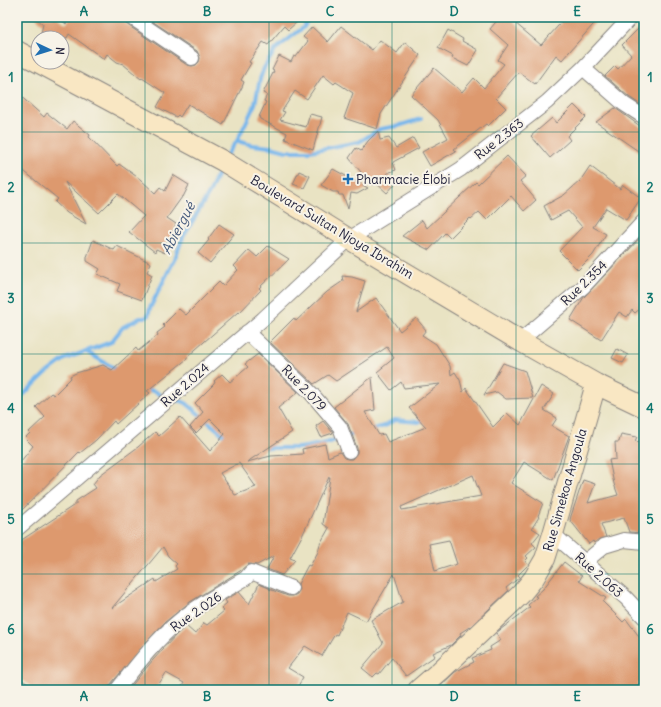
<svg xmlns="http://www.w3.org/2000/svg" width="661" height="707" font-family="Delius,sans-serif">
<rect width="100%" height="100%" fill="#f7f3e8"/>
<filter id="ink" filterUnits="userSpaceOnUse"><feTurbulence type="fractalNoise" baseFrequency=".025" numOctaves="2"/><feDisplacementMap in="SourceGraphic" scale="8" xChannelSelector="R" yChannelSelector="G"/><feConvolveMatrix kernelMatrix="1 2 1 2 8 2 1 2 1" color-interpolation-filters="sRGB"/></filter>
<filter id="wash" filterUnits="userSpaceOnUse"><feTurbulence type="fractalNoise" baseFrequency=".012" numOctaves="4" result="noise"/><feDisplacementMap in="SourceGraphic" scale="16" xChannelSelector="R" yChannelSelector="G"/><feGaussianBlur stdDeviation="0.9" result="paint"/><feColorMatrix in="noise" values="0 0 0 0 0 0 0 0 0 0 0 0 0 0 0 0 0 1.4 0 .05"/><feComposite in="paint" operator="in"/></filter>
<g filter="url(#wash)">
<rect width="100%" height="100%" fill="#e9e3c3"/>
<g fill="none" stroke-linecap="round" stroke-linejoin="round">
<path stroke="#79b7ec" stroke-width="4" d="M237,141L252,145L271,147L286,151H310L359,142L380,129L398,126L421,119
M226,156L237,141L255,104L260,79L264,68L276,49L304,27L309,17
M85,351L119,371
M145,387L149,390L156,392L167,399
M173,400L181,401L186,403L227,438
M17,401L45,374L65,359L111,342L123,327L140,318H145L148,316L150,308L175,258L183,237L211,190L221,165
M371,430L387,425L394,420L419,422L425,420
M264,448H300L326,443L357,433"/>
</g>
<g id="blocks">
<path fill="#dd996e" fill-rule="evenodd" d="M35,17H57L66,24L71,17H123L126,24L187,65L192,66L196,65L199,62L200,58L197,51L146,17H292L297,22L288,30L284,26L268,45L263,42L249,62L251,63L241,80L244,82L242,87L223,125L188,104L180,117L178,115L176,117L157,107L165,93L142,78L141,79L123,64L117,62L107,54L104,59L69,34L67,38H40L43,24Z
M500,17H508L541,45L566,17H600L562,60L556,55L535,84L519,72L496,98L506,108L488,126L486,124L454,149L456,151L430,166L422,152L448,138L438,120L411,95L434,68L462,92L474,78L484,88L504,64L498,60L508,45L490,29Z
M644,23V107L629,97L605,76L615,66L618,69L631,55L622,45Z
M341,26L372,50L380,40L397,53L405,42L420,55L381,114L377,129L344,118L353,93L336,82L334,84L323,75L307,99L295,91L282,111L285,112L280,120L306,127L310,114L322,117L313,150L285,139L287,133L260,119L259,117L266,102L264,101L267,95L263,93L274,71L272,70L279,56L291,62L294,56L296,57L308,41L303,37L312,27L328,42Z
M448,30L463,39L462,41L478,50L468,66L452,58L453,56L438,48Z
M17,93L44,117L47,113L67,129L73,121L90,135L89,137L117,166L119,164L140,179L155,193L160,187L165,191L173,175L189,185L183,197H182L167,218L176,224L165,253L156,249L155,252L129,232L144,216L118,194L99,213L65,182L86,224L67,213L55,202L58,199L25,172L17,163Z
M574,105L586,117L567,136L570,140L550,158L531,136L552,118L556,123Z
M615,108L644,129V155L596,122Z
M378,131L380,140L389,138L396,148L413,138L419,148L393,162L396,170L387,173L396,183L387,193L376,183L372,185L349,158L356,148L361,151L368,141Z
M507,156L526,176L520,181L536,200L524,211L511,196L487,220L479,212L471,219L470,218L450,238L445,233L429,250L402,236L422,220L427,228L476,182L478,184Z
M590,166L620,189L623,185L641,198L626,220L606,208L593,227L606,234L593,255L578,270L559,251L582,227L568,211L551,220L544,206L564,195L580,181Z
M333,169L368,188L357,194L351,193L348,209L343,195H339L338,192H333L321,185Z
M299,171L310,176L304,188L293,184Z
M219,224L234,234L210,263L198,253L209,240L208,239Z
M644,234V305L635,313L632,310L627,317L619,312L601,340L570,320L584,297Z
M93,240L114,250L117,246L151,263L147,272L152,275L142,300L117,291L120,284L97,274L100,269L87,261V257Z
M268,246L289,259L259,288L261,290L239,313L238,312L187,357V359L147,391L150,393L116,424L114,421L96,440L80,453L79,452L17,515V466L33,446L25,438L30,433L29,432L45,417L36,407L51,393L54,395L71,378L70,376L76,373L103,365L112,370L136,348L138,351L158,335L157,333L165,327L163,325L179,309L186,315L219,282L223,286L238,270L234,266L249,250L257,257Z
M342,276L352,277L365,281L356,312L376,298L400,331L416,318L426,330L422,335L436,344L450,366L451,375L455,372L460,380L463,392L466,388L493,427L507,413L520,425L541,386L554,394L544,410L557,418L552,426L569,436L553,480L524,462L511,483L543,503L538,516L539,517L532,528L540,533L532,543L536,547L526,556L528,558L525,561L528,565L518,575L520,577L506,588L508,591L471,626L460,633L461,635L451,645L433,653L435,656L406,676L392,658L379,674L377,673L373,677L362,668L383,643L371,620L403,602L394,574L366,621L347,612L337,635L335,634L322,656L305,646L288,668L303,677L296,690H180L184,683L166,673L155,690H128L153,660L176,635L186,626L195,634L204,623L207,625L224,611L221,608L227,603L225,600L239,592L249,604L259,584L269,588V589L288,596H293L297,594L299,591L298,584L308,565L310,566L318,552L320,544L329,528L323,524L330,477H329L303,534L290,558L295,560L282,575L267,569L274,556L257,565L248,564L240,571L190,602L165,622L148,640L110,685L109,690H35L24,681H23L17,676V543L76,504V501L96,488L93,484L100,475L138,447L155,432L159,436L180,417L210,451L225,434L210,419L196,433L190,427L203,412L195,403L214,384L215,382L214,381L222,374L230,382L248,367L245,364L258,354L298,392L278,408L292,432L247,462L271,456L303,454L302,449L325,444L328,457L340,452L344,458L348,459H352L357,453V448L348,424L334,407L372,377L375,410L365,412L379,435L384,434L388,442L426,427L409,408L440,384L404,388L401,382L391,390L377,372L394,358L387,347L336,381L328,375L314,384L270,342L294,318L296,321L327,292L343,281ZM239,463L256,487L235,495L220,473ZM473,475L481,496L402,510L401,507ZM449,540L457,564L435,571L429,544ZM163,547L168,556L177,564L175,566L177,569L156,582L155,579L112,608Z
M617,349L628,355L623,363L612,358Z
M503,363L525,371L533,398L506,399L497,392L484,395Z
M323,421L333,433L321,437L316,426Z
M621,434L637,437L635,441L644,443V533L629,532L624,518L601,524L606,537L599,539L594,543L593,541L589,544L570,520L571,516L583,480L595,484L588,503L618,495L614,484L609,460L616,459L615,442H619Z
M564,562L582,576L579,581L606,598L603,602L623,622L626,619L644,643V683L638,684L639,690H436L455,672L474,662L472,658L491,650L490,647L501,640L496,633L530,607L528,605L537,597L535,596L543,589Z"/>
</g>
</g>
<g filter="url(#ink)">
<use href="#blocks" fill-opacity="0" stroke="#86827f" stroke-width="1"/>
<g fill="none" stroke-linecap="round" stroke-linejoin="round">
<defs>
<path id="street" d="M131,17L192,58
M583,68L624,104L644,117
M247,332L311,393L340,427L349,451
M520,341L583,287L644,221
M17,529L263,319L349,239L461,169L547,102L583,68L631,17
M553,534L626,598L644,617
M585,562L604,546L624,540L644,542
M117,690C136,666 155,641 179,621C199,604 223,592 246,578L251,572L291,588"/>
<path id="secondary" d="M17,51L223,161L349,239L520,341L596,384L644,407
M418,690L440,671L521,594L534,578L545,559L553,534L596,384"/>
</defs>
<use href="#street" stroke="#86827f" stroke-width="16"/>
<use href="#secondary" stroke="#86827f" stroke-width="22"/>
<use href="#street" stroke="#fff" stroke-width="14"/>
<use href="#secondary" stroke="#f9e7c3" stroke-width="20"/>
</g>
</g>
<path fill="none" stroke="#0f766e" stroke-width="1" stroke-opacity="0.55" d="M145,17V690M269,17V690M392,17V690M516,17V690M17,132H644M17,243H644M17,354H644M17,464H644M17,574H644"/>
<path fill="#1f6fb2" stroke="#f7f3e8" stroke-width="1.5" d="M346 173h4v4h4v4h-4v4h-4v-4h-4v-4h4z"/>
<g text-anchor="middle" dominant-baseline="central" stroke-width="4" stroke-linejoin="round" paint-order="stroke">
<g font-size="13" fill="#22223b" stroke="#f7f3e8">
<text transform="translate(499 139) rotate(-38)">Rue 2.363</text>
<text transform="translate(332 227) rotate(31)">Boulevard Sultan Njoya Ibrahim</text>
<text transform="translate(584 283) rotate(-44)">Rue 2.354</text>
<text transform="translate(185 385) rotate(-41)">Rue 2.024</text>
<text transform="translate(304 388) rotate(46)">Rue 2.079</text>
<text transform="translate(565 490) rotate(-74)">Rue Simekoa Angoula</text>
<text transform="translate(599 575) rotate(42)">Rue 2.063</text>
<text transform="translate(196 612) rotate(-35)">Rue 2.026</text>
</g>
<g font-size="13" fill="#22223b" stroke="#f7f3e8" text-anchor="start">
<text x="356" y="179">Pharmacie Élobi</text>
</g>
<g font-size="14" font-style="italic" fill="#405679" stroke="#f7f3e8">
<text transform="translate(178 228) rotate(-62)">Abiergué</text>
</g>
</g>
<rect width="661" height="707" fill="none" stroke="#f7f3e8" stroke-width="44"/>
<g transform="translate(50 50) rotate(94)"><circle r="19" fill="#f7f3e8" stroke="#a29fa3"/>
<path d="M0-3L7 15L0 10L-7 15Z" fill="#1f6fb2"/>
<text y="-6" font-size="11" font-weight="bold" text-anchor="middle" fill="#22223b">N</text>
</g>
<rect x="22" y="22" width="617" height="663" fill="none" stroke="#0f766e" stroke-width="1.5"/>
<g font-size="13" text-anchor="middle" font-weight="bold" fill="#0f766e">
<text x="84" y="16">A</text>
<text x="207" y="16">B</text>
<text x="330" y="16">C</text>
<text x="454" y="16">D</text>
<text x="577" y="16">E</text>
<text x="11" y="82">1</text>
<text x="650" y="82">1</text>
<text x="11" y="192">2</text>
<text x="650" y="192">2</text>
<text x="11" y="303">3</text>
<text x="650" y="303">3</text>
<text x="11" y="413">4</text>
<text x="650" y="413">4</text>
<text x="11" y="524">5</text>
<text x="650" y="524">5</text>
<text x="11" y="634">6</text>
<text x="650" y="634">6</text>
<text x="84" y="701">A</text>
<text x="207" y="701">B</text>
<text x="330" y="701">C</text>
<text x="454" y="701">D</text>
<text x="577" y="701">E</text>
</g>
</svg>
